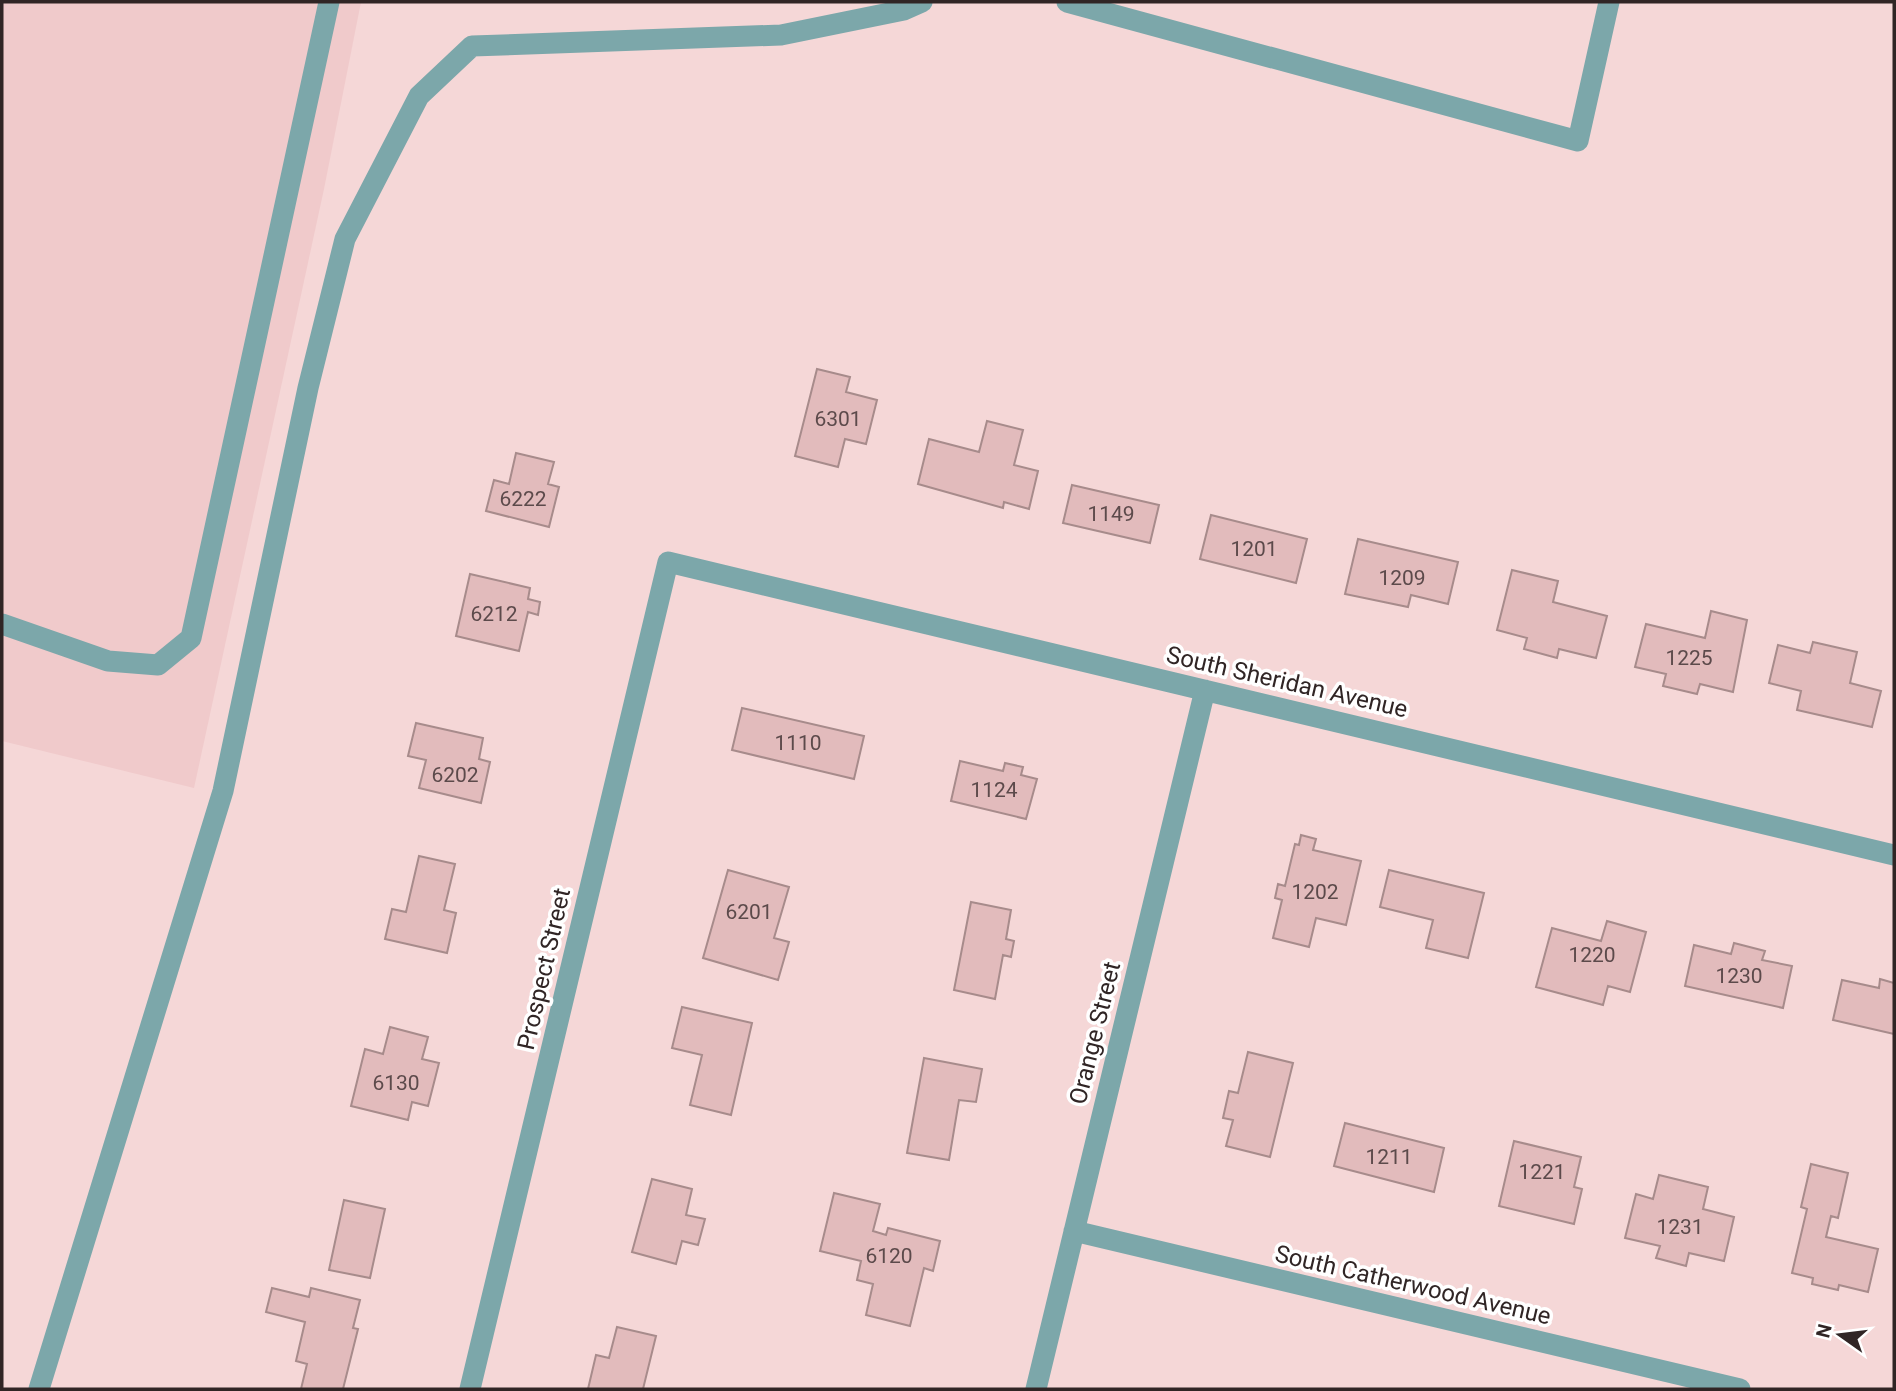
<svg xmlns="http://www.w3.org/2000/svg" width="1896" height="1391" font-family="Roboto,sans-serif">
<rect width="100%" height="100%" fill="#f5d7d7"/>
<path fill="#f0cacb" d="M2,2H361L324,189L194,788L2,741Z"/>
<path fill="#e2bbbc" stroke="#a78b8b" stroke-width="2" d="M817,369L850,377L846,392L877,400L866,444L845,439L838,467L795,456Z
M987,421L1023,430L1014,465L1038,471L1029,509L1004,502L1003,508L918,484L929,439L979,452Z
M516,453L554,462L548,484L559,487L549,527L486,511L494,480L509,484Z
M1072,485L1159,505L1150,543L1063,523Z
M1211,515L1307,539L1296,583L1200,559Z
M1358,539L1458,562L1448,604L1411,595L1408,607L1345,594Z
M1512,570L1558,581L1553,602L1607,616L1596,658L1559,649L1557,658L1524,649L1527,638L1497,630Z
M470,574L530,588L528,599L540,602L538,615L528,612L519,651L456,636Z
M1711,611L1747,620L1733,692L1700,684L1697,694L1663,686L1666,674L1635,667L1646,624L1705,638Z
M1813,642L1857,652L1850,683L1881,691L1872,727L1797,710L1801,691L1769,683L1778,645L1810,653Z
M742,708L864,736L854,779L732,750Z
M416,723L483,738L479,759L490,762L481,803L419,788L426,760L408,756Z
M960,761L1003,771L1005,763L1023,767L1021,775L1037,779L1026,819L951,801Z
M1301,835L1316,839L1313,850L1361,861L1346,925L1316,918L1309,947L1273,938L1282,900L1275,898L1278,884L1285,886L1295,844L1299,845Z
M419,856L455,864L444,910L456,913L447,953L385,939L392,909L406,912Z
M728,870L789,887L774,938L789,942L778,980L703,958Z
M1389,870L1484,893L1468,958L1426,948L1433,920L1380,907Z
M971,902L1011,910L1006,939L1014,941L1011,957L1003,955L995,999L954,990Z
M1607,921L1646,932L1630,992L1608,986L1603,1005L1536,987L1552,928L1601,941Z
M1734,943L1765,951L1762,960L1792,966L1783,1008L1685,986L1694,945L1731,954Z
M1880,979L1894,983V1034L1833,1020L1842,980L1879,988Z
M682,1007L752,1023L731,1115L690,1105L702,1055L672,1048Z
M390,1027L428,1037L422,1059L439,1063L428,1106L412,1102L408,1120L351,1106L365,1049L383,1054Z
M1248,1052L1293,1063L1270,1157L1226,1146L1233,1120L1223,1118L1229,1091L1238,1093Z
M924,1058L982,1069L976,1102L959,1100L949,1160L907,1153Z
M1345,1123L1444,1148L1434,1192L1334,1166Z
M1514,1141L1581,1157L1574,1187L1582,1189L1574,1224L1499,1206Z
M1811,1164L1848,1173L1838,1218L1831,1216L1826,1237L1878,1249L1868,1292L1839,1285L1838,1290L1812,1284L1813,1278L1792,1273L1807,1209L1801,1207Z
M1659,1175L1708,1187L1703,1209L1734,1217L1724,1261L1689,1253L1686,1266L1656,1258L1660,1246L1625,1238L1636,1194L1653,1199Z
M652,1179L692,1189L686,1215L705,1219L698,1245L682,1241L676,1264L632,1252Z
M834,1193L880,1204L873,1231L886,1235L888,1228L940,1241L933,1271L924,1268L910,1326L866,1315L873,1284L857,1280L861,1261L820,1251Z
M344,1200L385,1209L370,1278L329,1270Z
M272,1288L309,1297L311,1288L360,1300L353,1328L358,1329L343,1389H301L307,1364L296,1361L305,1322L266,1312Z
M617,1327L656,1336L643,1389H588L596,1355L609,1358Z"/>
<g fill="none" stroke-linecap="round" stroke-linejoin="round">
<path stroke="#7ca7aa" stroke-width="21" d="M1067,2L1578,141L1609,2
M2,624L108,661L158,665L191,638L329,2
M1074,1231L1740,1389
M39,1389L223,791L308,388L345,239L419,96L472,46L781,35L904,10L922,2
M470,1389L668,562L1894,855
M1036,1389L1205,690"/>
</g>
<g text-anchor="middle" dominant-baseline="central" stroke-width="7" stroke-linejoin="round" paint-order="stroke">
<g font-size="21" fill="#5c4a4b">
<text x="838" y="419">6301</text>
<text x="523" y="499">6222</text>
<text x="1111" y="514">1149</text>
<text x="1254" y="549">1201</text>
<text x="1402" y="578">1209</text>
<text x="494" y="614">6212</text>
<text x="1689" y="658">1225</text>
<text x="798" y="743">1110</text>
<text x="455" y="775">6202</text>
<text x="994" y="790">1124</text>
<text x="1315" y="892">1202</text>
<text x="749" y="912">6201</text>
<text x="1592" y="955">1220</text>
<text x="1739" y="976">1230</text>
<text x="396" y="1083">6130</text>
<text x="1389" y="1157">1211</text>
<text x="1542" y="1172">1221</text>
<text x="1680" y="1227">1231</text>
<text x="889" y="1256">6120</text>
</g>
<g font-size="24" fill="#302525" stroke="#fff">
<text transform="translate(1287 682) rotate(13)">South Sheridan Avenue</text>
<text transform="translate(544 969) rotate(-77)">Prospect Street</text>
<text transform="translate(1095 1033) rotate(-76)">Orange Street</text>
<text transform="translate(1413 1285) rotate(13)">South Catherwood Avenue</text>
</g>
</g>
<rect width="1896" height="1391" fill="none" stroke="#302525" stroke-width="7"/>
<g transform="translate(1840 1335) rotate(284)" stroke="#ffffff" stroke-width="5" paint-order="stroke">
<path d="M0-5L12 26L0 18L-12 26Z" fill="#302525"/>
<text y="-10" font-size="19" font-weight="bold" text-anchor="middle" fill="#302525">N</text>
</g>
</svg>
